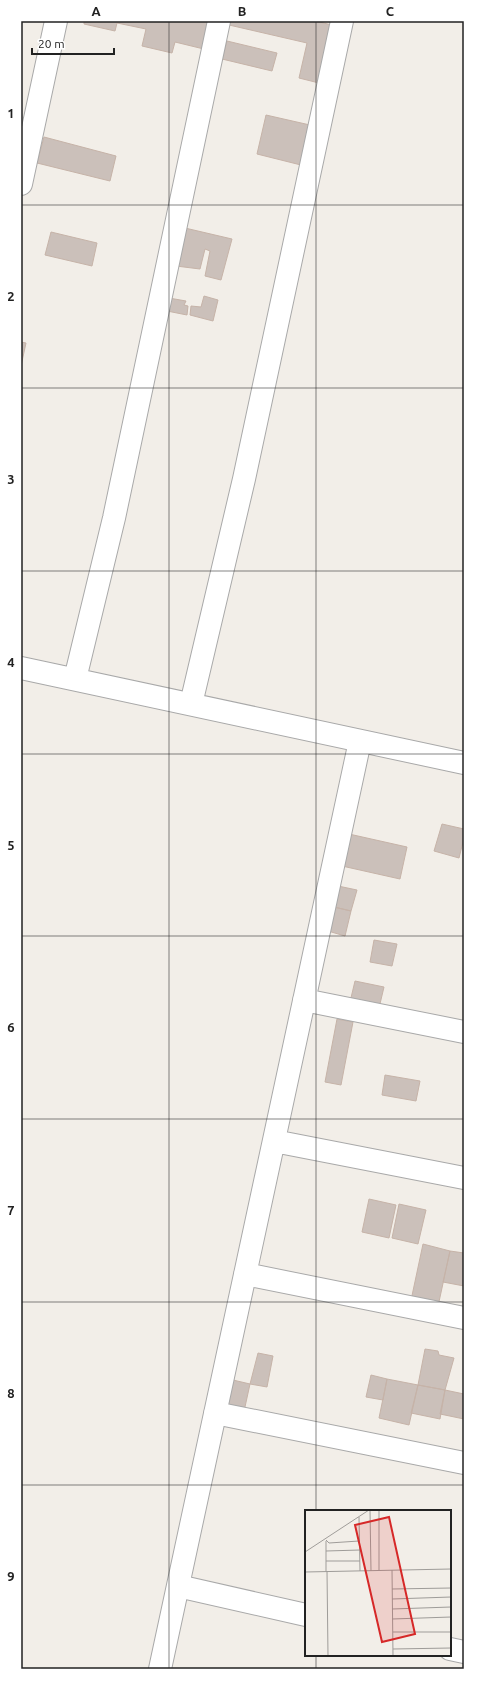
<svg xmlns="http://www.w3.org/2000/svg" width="485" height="1690" font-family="Ubuntu,sans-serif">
<rect width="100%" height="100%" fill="#f2eee8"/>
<path fill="#cbc0ba" stroke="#c6b3a8" d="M84,21H216L212,51L175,42L172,53L142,46L146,29L117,23L115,31L84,24Z
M230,21H315L332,25L319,83L299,78L307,43L229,25Z
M227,41L277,53L272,71L222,59Z
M266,115L310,125L301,165L257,154Z
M44,137L116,156L110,181L37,163Z
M185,228L232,239L221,280L205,276L210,251L205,249L200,269L176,266Z
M51,232L97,243L92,266L45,255Z
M204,296L218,300L213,321L190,315L191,306L201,307Z
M169,298L186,301L184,305L188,306L187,315L167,311Z
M21,342L26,343L21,366Z
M442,824L464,829V838L459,858L434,851Z
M349,834L407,847L400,879L342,866Z
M338,886L357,890L351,911L334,907Z
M334,907L351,911L345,936L328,931Z
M374,940L397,944L392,966L370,962Z
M355,981L384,987L379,1008L350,1002Z
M337,1019L353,1022L341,1085L325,1082Z
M385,1075L420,1081L416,1101L382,1095Z
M369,1199L396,1205L389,1238L362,1232Z
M399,1204L426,1210L418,1244L392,1238Z
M423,1244L450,1251L437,1311L410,1305Z
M450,1251L464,1253V1286L443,1282Z
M425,1349L438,1351L439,1355L454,1358L445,1390L418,1385Z
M258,1353L273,1356L267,1387L250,1384Z
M371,1375L387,1379L383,1400L366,1397Z
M387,1379L418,1385L409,1425L379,1418Z
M233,1380L250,1384L243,1416L226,1413Z
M418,1385L445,1390L440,1419L411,1413Z
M445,1390L464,1394V1419L440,1414Z"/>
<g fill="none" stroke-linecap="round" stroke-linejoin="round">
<defs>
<path id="street" d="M21,184L56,21
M21,668L464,763
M75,679L114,518L219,21
M191,704L244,479L342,21
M304,1000L464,1032
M274,1141L464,1178
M245,1274L464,1318
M215,1413L464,1463
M178,1586L306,1615
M450,1649L464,1652
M160,1669L360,741"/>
</defs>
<use href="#street" stroke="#a9a9a9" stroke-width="24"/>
<use href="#street" stroke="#fff" stroke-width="22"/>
</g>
<path fill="none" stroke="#222" stroke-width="1" stroke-opacity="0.55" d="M169,21V1669M316,21V1511M21,205H464M21,388H464M21,571H464M21,754H464M21,936H464M21,1119H464M21,1302H464M21,1485H464M316,1655V1669"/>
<g transform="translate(305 1510)">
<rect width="146" height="146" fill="#f2eee8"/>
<path fill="none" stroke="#9f9c99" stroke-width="1" d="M65,0L66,61M74,0V61M54,7L55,61M21,30L24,33L54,31M21,41L55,40M0,42L64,0M21,51H55M87,60L88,146M21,61V31M22,61L23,146M0,62L146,59M87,79L146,78M87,89L146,87M87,99L146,97M87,109L146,107M88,122H146M88,139L146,138"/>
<path fill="#d62828" fill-opacity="0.15" stroke="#d62828" stroke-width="2" d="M84,7L110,124L77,132L50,15Z"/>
<rect width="146" height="146" fill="none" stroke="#222" stroke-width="2"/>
</g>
<rect width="485" height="1690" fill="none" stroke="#ffffff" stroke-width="44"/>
<path d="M32 48v6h82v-6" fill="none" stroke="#222222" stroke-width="2"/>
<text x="38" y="48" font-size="12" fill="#222222" stroke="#ffffff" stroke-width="3" paint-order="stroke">20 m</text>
<rect x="22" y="22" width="441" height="1646" fill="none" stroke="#222" stroke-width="1.5"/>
<g font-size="13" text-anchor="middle" font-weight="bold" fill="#222">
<text x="96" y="16">A</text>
<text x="242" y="16">B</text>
<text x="390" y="16">C</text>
<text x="11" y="118">1</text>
<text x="11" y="301">2</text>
<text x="11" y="484">3</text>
<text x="11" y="667">4</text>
<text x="11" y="850">5</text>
<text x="11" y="1032">6</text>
<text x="11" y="1215">7</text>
<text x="11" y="1398">8</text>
<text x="11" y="1581">9</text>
</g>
</svg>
